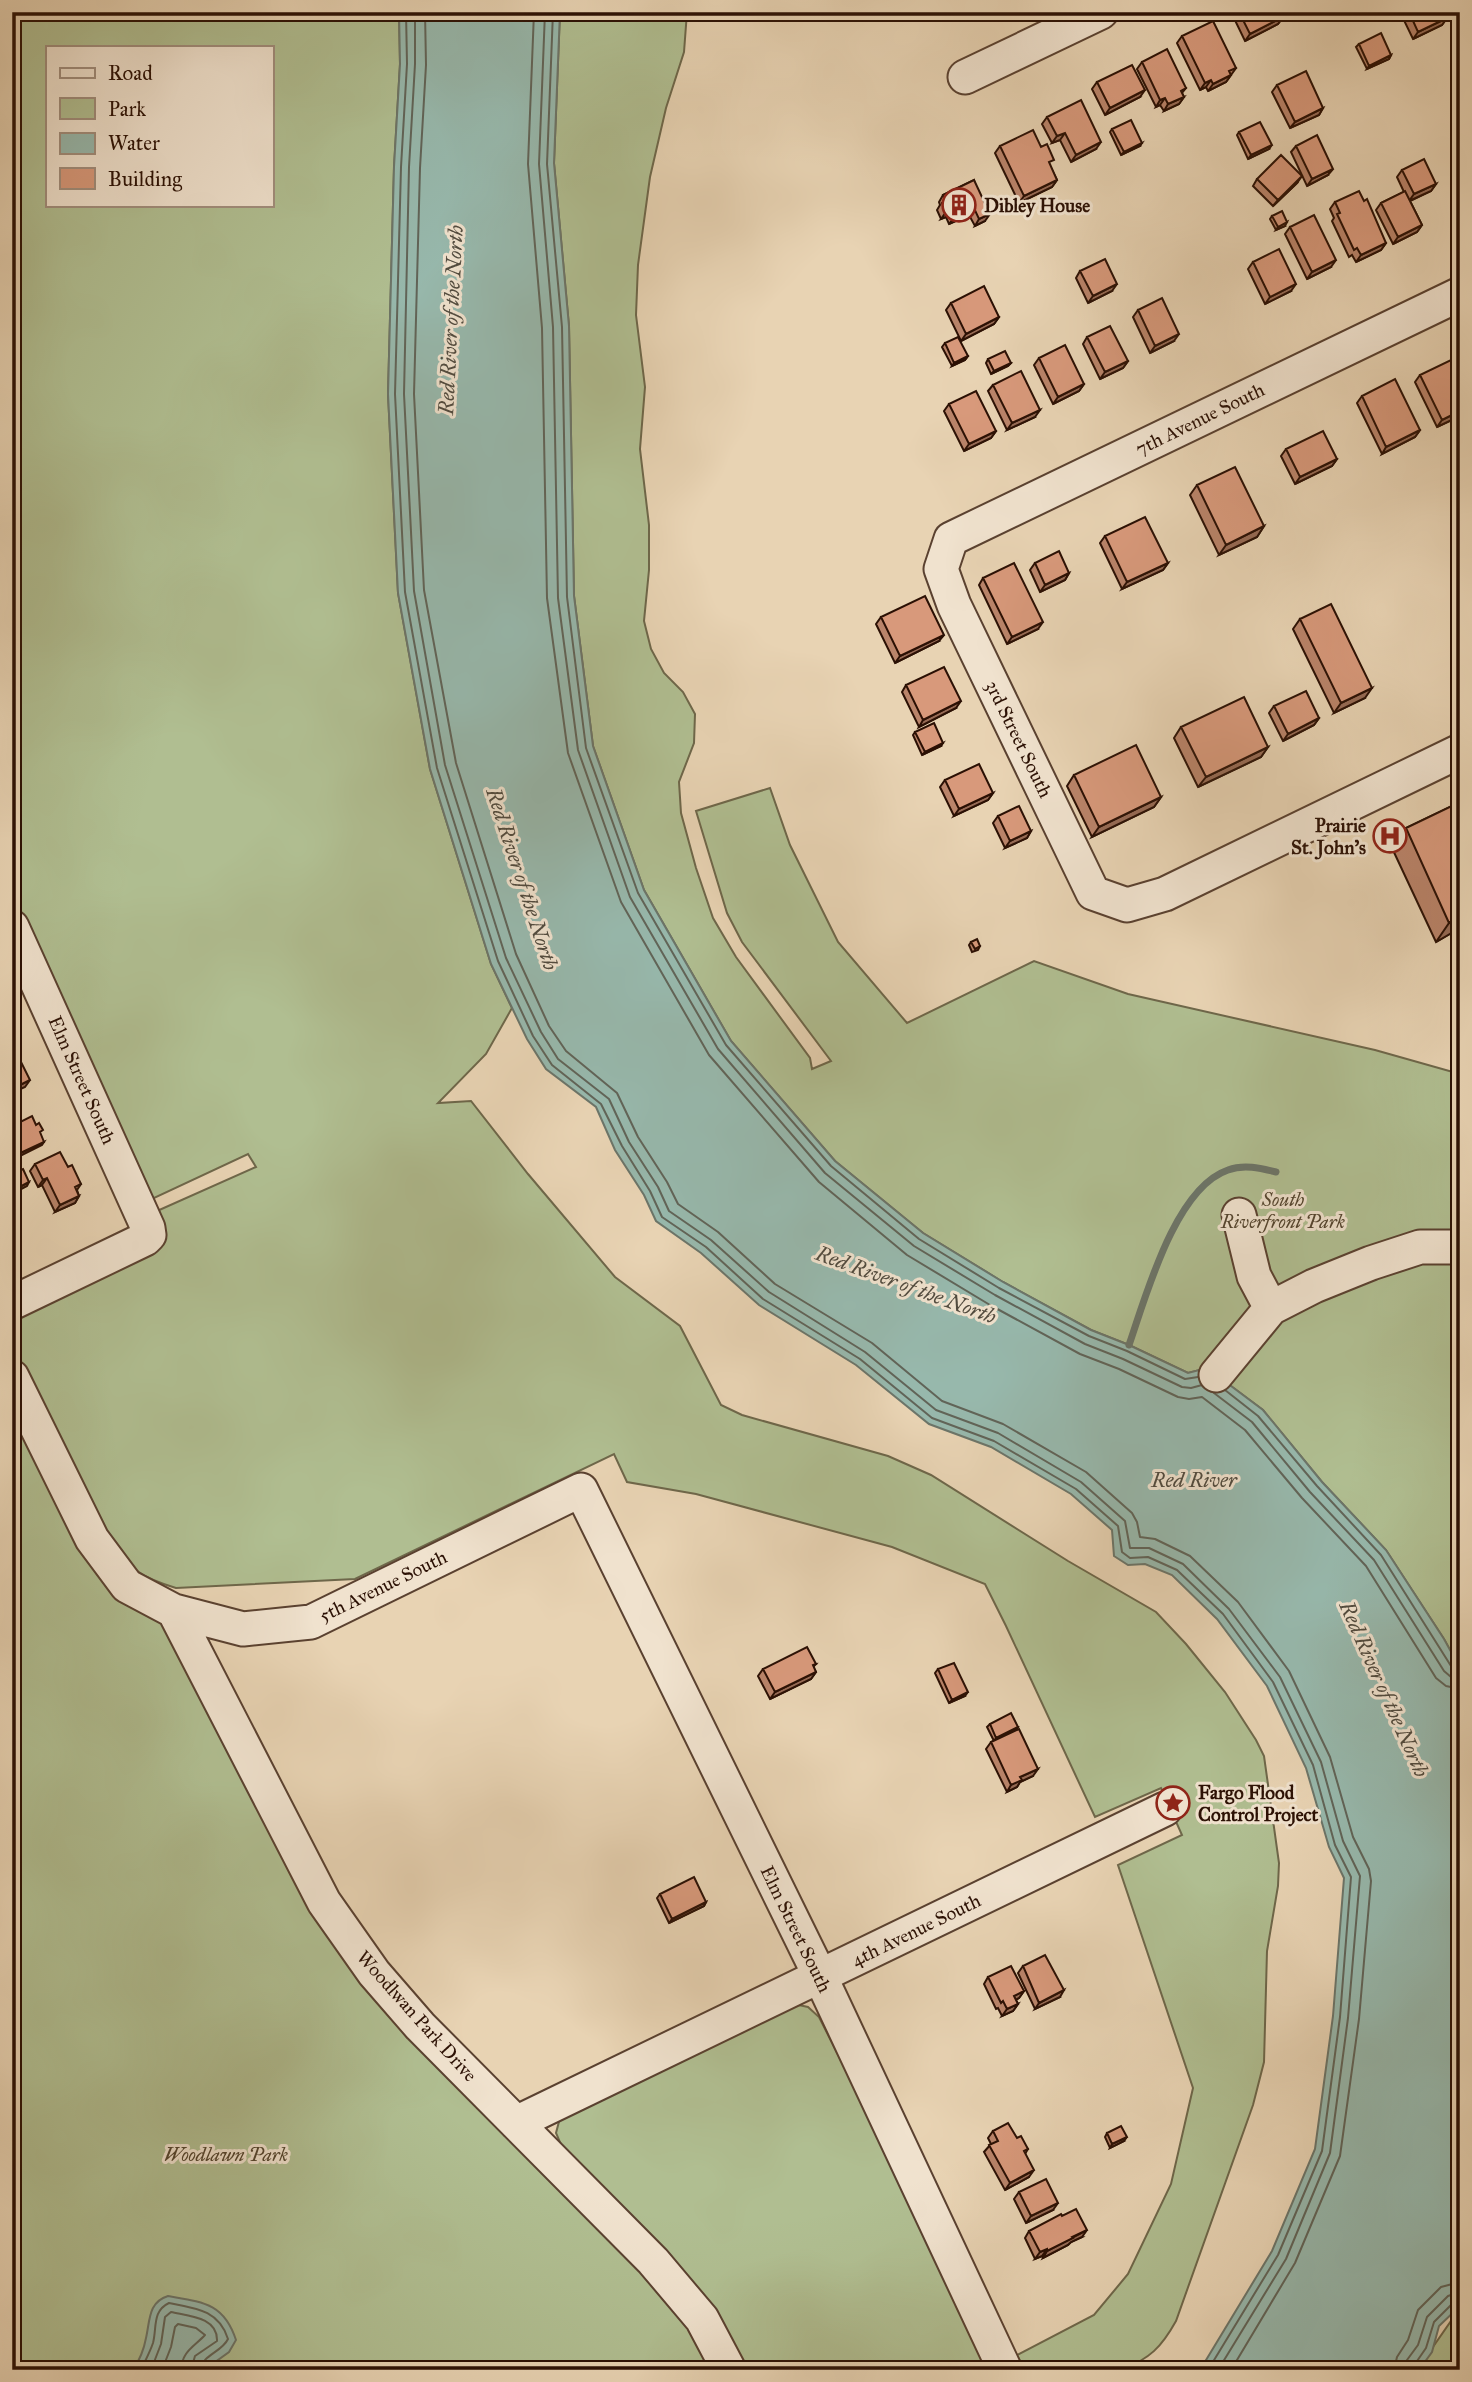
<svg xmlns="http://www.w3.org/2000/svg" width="1472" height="2382" font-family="'IM FELL Great Primer',serif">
<rect width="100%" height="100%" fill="#e8d3b3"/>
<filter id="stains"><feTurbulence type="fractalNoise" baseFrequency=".00286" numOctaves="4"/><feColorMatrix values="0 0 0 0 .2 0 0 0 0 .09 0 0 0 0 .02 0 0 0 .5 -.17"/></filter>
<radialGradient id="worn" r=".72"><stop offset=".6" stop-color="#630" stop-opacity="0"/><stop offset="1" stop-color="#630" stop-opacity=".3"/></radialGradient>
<path fill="#b0be91" stroke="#6e674a" stroke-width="2" fill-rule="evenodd" d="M12,12H399L400,64L394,167L388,394L398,593L430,769L491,964L512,1008L486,1054L438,1103L471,1101L528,1174L615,1277L680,1326L721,1405L742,1415L888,1456L931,1475L1068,1561L1156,1612L1186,1644L1225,1692L1256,1740L1264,1756L1279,1863L1278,1886L1267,1951L1264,2062L1253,2105L1176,2321C1161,2348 1150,2358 1122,2370H1024L1017,2355L1094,2315L1128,2274L1171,2184L1193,2088L1118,1865L1182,1835L1161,1788L1095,1817L1006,1626L985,1584L892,1547L696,1494L627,1482L614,1454L355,1579L176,1588C142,1578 130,1569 108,1542L12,1343V1320L149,1253L157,1211L256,1167L248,1154L152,1199L12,893ZM47,47H271V205H47Z
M560,12H687L684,52L666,108L650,177L638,265L636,315L645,387L640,449L649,525V570L644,621L651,649L664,673L683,692L695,714L694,743L679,782L681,813L696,868L713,918L736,957L810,1058L812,1069L831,1061L742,942L727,913L696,811L770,788L790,845L838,942L907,1023L1034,961L1128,994L1375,1050L1460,1074V1668L1444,1639L1386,1550L1322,1482L1263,1410L1207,1368L1188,1373L1129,1345L1091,1330L1003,1282L923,1233L835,1161L731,1041L644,890L593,746L574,596L569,326L554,163Z
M12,1413L85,1558L116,1593L161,1617L321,1926L690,2322L715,2370H12Z
M789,2003L808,2007L819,2017L862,2102L983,2358L984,2370H746L717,2321L562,2147L556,2133L561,2114Z
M1460,2308V2370H1417Z"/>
<path fill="#97b8ac" stroke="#6c7569" stroke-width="2" d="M399,12H560L554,163L569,326L574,596L593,746L644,890L731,1041L835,1161L923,1233L1003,1282L1091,1330L1129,1345L1188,1373L1207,1368L1263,1410L1322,1482L1386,1550L1444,1639L1460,1668V2306L1439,2326L1432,2352L1419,2370H1200L1272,2251L1315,2149L1333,2016L1344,1878L1329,1847L1306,1768L1267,1686L1217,1619L1172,1575L1145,1564L1128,1565L1114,1556L1112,1530L1071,1494L991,1447L929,1424L856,1365L759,1305L701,1253L656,1221L644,1195L615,1150L596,1107L546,1069L527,1039L491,964L430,769L398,593L388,394L394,167L400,64Z
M168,2296C203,2302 224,2303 236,2340L229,2352L204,2370H133C139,2361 144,2349 146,2338C150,2321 148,2302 168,2296Z"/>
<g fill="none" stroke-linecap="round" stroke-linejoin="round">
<path stroke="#616458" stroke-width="2" d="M406,12L407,64L401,167L395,394L405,592L437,768L498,961L533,1036L552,1065L601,1104L622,1146L650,1191L662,1217L706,1247L763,1299L860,1359L932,1418L994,1441L1076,1489L1118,1526L1122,1552L1130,1558L1148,1557L1177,1570L1223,1614L1273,1682L1313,1765L1335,1845L1351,1877L1340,2017L1322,2151L1278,2255L1208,2370
M415,12V64L409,167L404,394L414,591L445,765L506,958L541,1032L558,1059L609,1099L629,1142L658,1187L669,1211L711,1240L769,1292L865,1352L936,1410L998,1433L1081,1482L1125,1521L1130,1548H1149L1183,1564L1229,1609L1280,1677L1321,1762L1343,1841L1360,1876L1348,2018L1330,2153L1286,2259L1218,2370
M425,12L426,65L420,168L414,394L424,590L456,763L516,954L549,1026L566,1051L617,1093L638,1137L667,1182L678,1204L718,1232L775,1284L872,1343L942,1401L1003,1424L1086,1472L1132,1513L1137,1522L1140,1537L1155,1539L1190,1556L1238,1602L1289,1671L1330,1757L1353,1837L1369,1869L1371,1881L1359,2019L1340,2156L1295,2263L1231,2370
M534,12L528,164L542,328L547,598L568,753L621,902L709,1055L819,1182L907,1255L990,1305L1080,1354L1119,1369L1178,1397L1189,1399L1202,1397L1245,1430L1302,1498L1366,1566L1436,1678L1446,1686L1460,1689
M545,12L539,164L553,327L558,598L578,750L630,897L718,1049L825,1173L914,1246L995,1295L1085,1344L1123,1359L1182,1387L1191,1388L1202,1385
M553,12L547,164L562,327L567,597L586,748L638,893L726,1045L831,1166L919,1239L999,1288L1089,1336L1127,1351L1185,1379L1198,1377
M1225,1390L1258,1416L1317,1486L1381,1555L1451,1666L1460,1669
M1214,1393L1252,1422L1310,1492L1374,1560L1444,1671L1451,1677L1460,1678
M141,2370C145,2361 150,2352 153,2343C157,2328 152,2311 169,2303C195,2308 219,2310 228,2339C222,2352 202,2355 200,2370
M151,2370L161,2344L165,2317L171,2312C188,2316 218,2317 217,2341L195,2356L191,2370
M162,2370L171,2347L175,2327L178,2324L196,2328L205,2335C194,2347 182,2351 181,2370
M1394,2370L1397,2357L1408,2340L1418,2310L1441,2287L1460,2282
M1405,2370L1407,2360L1418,2345L1427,2317L1448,2296L1460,2292
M1414,2370L1415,2364L1426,2348L1434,2322L1453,2303L1460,2301"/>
<path stroke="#6c7569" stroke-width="7" d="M1129,1345C1146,1296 1175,1188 1228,1170C1244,1164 1260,1168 1276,1172"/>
<defs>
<path id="minor" d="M965,77L1101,12
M1460,294L951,539L941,569L954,605L1093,893L1127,905L1165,894L1460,751
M12,927L148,1228L149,1235L145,1239L12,1303
M1239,1215L1254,1276L1271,1308
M1216,1375L1271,1308L1314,1286L1371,1263L1420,1247H1460
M12,1377L92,1539L127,1586L174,1611L243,1629L311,1622L581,1490L820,1976L1005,2370
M174,1611L324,1902L374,1973L420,2026L653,2261L702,2319L729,2370
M516,2123L1165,1809"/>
</defs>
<use href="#minor" stroke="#5a4130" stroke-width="37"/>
<use href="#minor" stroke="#f0e2ce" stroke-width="33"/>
</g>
<path fill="#ba846a" stroke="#2b1004" stroke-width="2" d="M1231,12H1281L1283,17L1278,24L1245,41Z
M1400,12H1444L1447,18L1442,25L1413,39Z
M1182,36L1236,68L1226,82L1208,91L1206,87L1200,90L1177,43Z
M1359,44L1391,55L1389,59L1367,69L1356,47Z
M1142,62L1186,88L1182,93L1184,97L1179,104L1164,111L1160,105L1156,107L1137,69Z
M1097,82L1140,97L1105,115L1092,89Z
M1277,85L1323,108L1319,115L1290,128L1272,92Z
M1047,117L1096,149L1071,162L1060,140L1052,143L1042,124Z
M1112,129L1140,146L1121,155L1110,132Z
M1239,132L1269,149L1248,159L1237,135Z
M1000,146L1050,166L1057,180L1052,187L1019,203L995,153Z
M1296,146L1328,175L1307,186L1291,152Z
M1460,151V174L1453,159L1457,152Z
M1402,170L1436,184L1431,191L1410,201L1422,225L1417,232L1393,244L1376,210L1381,203L1404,192L1397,177Z
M1257,179L1297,183L1273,206L1253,186Z
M974,180L985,221L975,226L969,215L949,224L946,217L941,219L937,210L940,205L939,202L943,195Z
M1335,202L1386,243L1381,250L1356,262L1352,255L1349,257L1332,221L1334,218L1330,209Z
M1272,216L1285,226L1276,230L1270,219Z
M1290,227L1331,267L1307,279L1285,234Z
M1253,262L1291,291L1265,304L1248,269Z
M1080,271L1112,291L1088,303L1076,278Z
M951,303L999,317L994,324L961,341L946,310Z
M1138,310L1174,341L1150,353L1133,317Z
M1087,337L1128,361L1123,368L1100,379L1083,344Z
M945,343L968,356L965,360L952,366L942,347Z
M1039,358L1084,384L1079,391L1053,404L1034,365Z
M988,359L1011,363L1008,366L991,374L986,363Z
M1420,375L1460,378V416L1437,427L1415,382Z
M993,385L1035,417L1007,430L988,391Z
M1362,396L1420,430L1415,437L1382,454L1357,403Z
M949,404L996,431L991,438L964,451L944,411Z
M1286,449L1337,459L1332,466L1295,484L1281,456Z
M1197,485L1264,526L1257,537L1219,555L1190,495Z
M1105,536L1168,563L1163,570L1122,589L1100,543Z
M1035,563L1069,573L1065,580L1040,592L1030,570Z
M983,578L1038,629L1007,644L979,585Z
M881,617L939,641L895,663L876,624Z
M1300,619L1365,698L1334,713L1293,629Z
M906,685L956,708L919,727L902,692Z
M1274,706L1319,718L1314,725L1283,741L1269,713Z
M1181,727L1268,747L1261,757L1198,787L1174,738Z
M915,732L941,746L922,755L913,735Z
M1074,775L1161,797L1154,807L1092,837L1067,786Z
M945,780L993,793L988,800L954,816L940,787Z
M1460,802V928L1436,942L1392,848L1406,828Z
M998,816L1031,831L1027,838L1005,848L993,823Z
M971,942L980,946L978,950L972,952L969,945Z
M35,1164L68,1167L81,1184L77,1190L79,1196L75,1203L55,1212L42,1185L38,1187L30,1171Z
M816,1664L813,1667L816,1672L811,1679L770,1699L758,1676L763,1669Z
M938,1669L965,1696L949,1703L935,1673Z
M990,1724L1018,1727L1016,1730L1033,1776L1020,1782L1017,1787L1007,1792L986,1749L991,1742L994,1741L987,1727Z
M660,1894L706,1902L704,1906L669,1923L657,1898Z
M1023,1966L1060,1997L1035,2009L1018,1973Z
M988,1977L1024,1991L1019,1998L1016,2000L1018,2004L1013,2011L1002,2016L998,2008L996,2009L984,1984Z
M993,2131L1017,2138L1028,2149L1025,2154L1029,2177L1005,2190L984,2152L991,2144L988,2138Z
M1107,2133L1124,2141L1110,2148L1105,2137Z
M1019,2192L1053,2210L1026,2223L1014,2199Z
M1029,2231L1082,2237L1071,2242L1068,2245L1043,2258L1042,2256L1035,2259L1025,2238Z"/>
<path fill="#976b56" stroke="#2b1004" stroke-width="2" d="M1283,17L1278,24L1245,41L1250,34Z
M1447,18L1442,25L1413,39L1418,32Z
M1391,55L1389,59L1367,69L1369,66Z
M1231,75L1226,82L1208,91L1213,84Z
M1211,80L1206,87L1200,90L1205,83Z
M1145,90L1140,97L1105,115L1110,108Z
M1184,97L1179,104L1164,111L1168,104Z
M1165,98L1160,105L1156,107L1160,100Z
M1323,108L1319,115L1290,128L1295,122Z
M1065,133L1060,140L1052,143L1057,136Z
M1101,142L1096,149L1071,162L1076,155Z
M1142,143L1140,146L1121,155L1124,152Z
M1272,145L1269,149L1248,159L1251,155Z
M1333,169L1328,175L1307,186L1312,179Z
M1302,176L1297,183L1273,206L1278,200Z
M1057,180L1052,187L1019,203L1024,196Z
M1436,184L1431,191L1409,201L1414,194Z
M974,208L969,215L949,224L954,218Z
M950,210L946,217L941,219L946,212Z
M990,214L985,221L975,226L979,219Z
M1287,222L1285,226L1276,230L1278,227Z
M1422,225L1417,232L1393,244L1398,237Z
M1386,243L1381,250L1356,262L1361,255Z
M1336,260L1331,267L1307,279L1312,272Z
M1117,284L1112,291L1088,303L1093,296Z
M1296,284L1291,291L1265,304L1270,297Z
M999,317L994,324L961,341L966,334Z
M1179,334L1174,341L1150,353L1155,346Z
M968,356L965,360L952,366L954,363Z
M1128,361L1123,368L1100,379L1105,372Z
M1011,363L1008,366L991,374L994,371Z
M1084,384L1079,391L1053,404L1058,397Z
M1040,410L1035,417L1007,430L1012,423Z
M1460,411V416L1437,427L1442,420Z
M1420,430L1415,437L1382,454L1386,447Z
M996,431L991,438L964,451L969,444Z
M1337,459L1332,466L1295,484L1300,477Z
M1264,526L1257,537L1219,555L1226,545Z
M1168,563L1163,570L1122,589L1127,582Z
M1069,573L1065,580L1040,592L1045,585Z
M1043,622L1038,629L1007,644L1012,637Z
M944,635L939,641L895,663L900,656Z
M1372,688L1365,698L1334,713L1341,703Z
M961,701L956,708L919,727L923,720Z
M1319,718L1314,725L1283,741L1288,734Z
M943,743L941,746L922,755L925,752Z
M1268,747L1261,757L1198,787L1206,777Z
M993,793L988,800L954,816L959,809Z
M1161,797L1154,807L1092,837L1099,827Z
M1031,831L1027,838L1005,848L1010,841Z
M1460,917V928L1436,942L1449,923Z
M30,1080L25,1087L12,1093V1089Z
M44,1142L42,1145L12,1160L14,1156Z
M47,1178L42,1185L38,1187L43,1180Z
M29,1182L27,1186L12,1194L14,1190Z
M79,1196L75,1203L55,1212L60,1205Z
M816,1672L811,1679L770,1699L775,1692Z
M968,1692L965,1696L949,1703L952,1700Z
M1018,1727L1015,1731L994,1741L996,1738Z
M1038,1769L1033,1776L1020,1782L1017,1787L1007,1792L1011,1785L1020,1777Z
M706,1902L704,1906L669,1923L672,1919Z
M1064,1990L1060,1997L1035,2009L1039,2003Z
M1024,1991L1019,1998L1009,2003L1014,1996Z
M1018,2004L1013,2011L1002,2016L1007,2009Z
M1127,2137L1124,2141L1110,2148L1112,2144Z
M1034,2170L1029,2177L1005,2190L1010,2183Z
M1058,2203L1053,2210L1026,2223L1031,2216Z
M1087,2230L1082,2237L1071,2242L1068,2245L1043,2258L1047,2251Z
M1047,2249L1042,2256L1035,2259L1040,2252Z"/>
<path fill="#d8997b" stroke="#2b1004" stroke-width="2" d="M1239,12H1281L1283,17L1250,34Z
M1409,12H1444L1447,18L1418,32Z
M1213,21L1236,68L1229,71L1231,75L1213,84L1211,80L1205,83L1182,36Z
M1381,33L1391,55L1369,66L1359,44Z
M1167,49L1186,88L1181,91L1184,97L1168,104L1165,98L1160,100L1142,62Z
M1132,65L1145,90L1110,108L1097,82Z
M1306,71L1323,108L1295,122L1277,85Z
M1081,100L1101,142L1076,155L1065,133L1057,136L1047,117Z
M1131,120L1142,143L1124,152L1112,129Z
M1260,122L1272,145L1251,155L1239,132Z
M1033,130L1041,147L1047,144L1054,160L1049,162L1057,180L1024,196L1000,146Z
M1317,135L1333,169L1312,179L1296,146Z
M1281,155L1302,176L1278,200L1257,179Z
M1424,159L1436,184L1414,194L1402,170Z
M974,180L990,214L979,219L974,208L954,218L950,210L946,212L942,203L946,201L943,195Z
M1359,191L1364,201L1367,199L1386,243L1361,255L1357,248L1354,250L1337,214L1340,213L1335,202Z
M1405,191L1422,225L1398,237L1381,203Z
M1282,211L1287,222L1278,227L1272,216Z
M1314,215L1336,260L1312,272L1290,227Z
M1279,249L1296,284L1270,297L1253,262Z
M1105,259L1117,284L1093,296L1080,271Z
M984,286L999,317L966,334L951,303Z
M1162,298L1179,334L1155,346L1138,310Z
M1110,326L1128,361L1105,372L1087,337Z
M958,337L968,356L954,363L945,343Z
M1065,345L1084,384L1058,397L1039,358Z
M1005,351L1011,363L994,371L988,359Z
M1451,360L1460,378V411L1442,420L1420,375Z
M1021,371L1040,410L1012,423L993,385Z
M1395,379L1420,430L1386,447L1362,396Z
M976,391L996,431L969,444L949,404Z
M1323,431L1337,459L1300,477L1286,449Z
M1235,467L1264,526L1226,545L1197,485Z
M1145,517L1168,563L1127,582L1105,536Z
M1059,551L1069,573L1045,585L1035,563Z
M1014,563L1043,622L1012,637L983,578Z
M925,596L944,635L900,656L881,617Z
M1331,604L1372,688L1341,703L1300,619Z
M944,667L961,701L923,720L906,685Z
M1306,691L1319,718L1288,734L1274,706Z
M1244,697L1268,747L1206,777L1181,727Z
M934,723L943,743L925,752L915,732Z
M1136,745L1161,797L1099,827L1074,775Z
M979,764L993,793L959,809L945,780Z
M1460,802V917L1449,923L1406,828Z
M1019,806L1031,831L1010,841L998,816Z
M977,939L980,946L975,949L971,942Z
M18,1056L30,1080L12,1089V1059Z
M32,1116L36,1125L39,1123L43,1130L40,1132L44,1142L14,1156L12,1152V1126Z
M60,1152L68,1167L72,1165L81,1184L75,1187L79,1196L60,1205L47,1178L43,1180L35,1164Z
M23,1169L29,1182L14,1190L12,1186V1174Z
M807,1647L816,1664L813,1665L816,1672L775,1692L763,1669Z
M954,1663L968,1692L952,1700L938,1669Z
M1011,1713L1018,1727L996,1738L990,1724Z
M1019,1729L1038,1769L1020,1777L1022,1780L1011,1785L991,1742Z
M694,1877L706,1902L672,1919L660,1894Z
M1045,1955L1064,1990L1039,2003L1023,1966Z
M1011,1966L1024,1991L1014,1996L1018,2004L1007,2009L1003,2001L1001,2003L988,1977Z
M1008,2123L1017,2138L1021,2136L1028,2149L1024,2151L1034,2170L1010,2183L989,2145L998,2141L993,2131Z
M1121,2126L1127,2137L1112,2144L1107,2133Z
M1046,2179L1058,2203L1031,2216L1019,2192Z
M1076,2209L1087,2230L1072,2237L1073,2238L1047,2251V2249L1040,2252L1029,2231L1061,2214L1062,2216Z"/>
<defs>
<symbol id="building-ring" viewBox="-11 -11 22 22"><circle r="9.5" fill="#f0e2ce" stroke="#8f2418" stroke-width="1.5"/><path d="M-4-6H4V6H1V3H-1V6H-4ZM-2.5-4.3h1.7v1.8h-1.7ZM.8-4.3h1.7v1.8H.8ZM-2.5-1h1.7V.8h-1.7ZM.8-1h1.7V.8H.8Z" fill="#8f2418"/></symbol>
<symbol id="hospital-ring" viewBox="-11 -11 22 22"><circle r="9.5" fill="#f0e2ce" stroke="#8f2418" stroke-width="1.5"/><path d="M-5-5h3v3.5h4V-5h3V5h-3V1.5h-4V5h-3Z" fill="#8f2418"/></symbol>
<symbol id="sight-ring" viewBox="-11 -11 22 22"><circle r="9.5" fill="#f0e2ce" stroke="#8f2418" stroke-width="1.5"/><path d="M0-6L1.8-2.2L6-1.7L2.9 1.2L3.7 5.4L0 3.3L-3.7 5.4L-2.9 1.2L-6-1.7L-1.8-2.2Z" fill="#8f2418"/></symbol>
</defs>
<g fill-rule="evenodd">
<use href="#building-ring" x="940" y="186" width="38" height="38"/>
<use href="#hospital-ring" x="1371" y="817" width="38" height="38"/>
<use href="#sight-ring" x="1154" y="1784" width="38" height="38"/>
</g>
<g text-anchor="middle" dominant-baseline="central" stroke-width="6" stroke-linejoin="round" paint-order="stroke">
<g font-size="19" font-weight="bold" fill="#2b1004" stroke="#f0e2ce" text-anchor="start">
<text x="984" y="205">Dibley House</text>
<text x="1366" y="825" text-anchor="end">Prairie<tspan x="1366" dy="22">St. John's</tspan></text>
<text x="1198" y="1792">Fargo Flood<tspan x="1198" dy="22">Control Project</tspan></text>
</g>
<g font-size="19" fill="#2b1004" stroke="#f0e2ce">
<text transform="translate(1200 419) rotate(-26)">7th Avenue South</text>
<text transform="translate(1019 739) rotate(64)">3rd Street South</text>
<text transform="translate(82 1080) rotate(66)">Elm Street South</text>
<text transform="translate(383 1586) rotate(-26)">5th Avenue South</text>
<text transform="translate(796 1929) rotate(64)">Elm Street South</text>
<text transform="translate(916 1930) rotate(-26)">4th Avenue South</text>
<text transform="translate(417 2016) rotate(48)">Woodlwan Park Drive</text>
</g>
<g font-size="19" font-style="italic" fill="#53442e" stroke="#f0e2ce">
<text x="1283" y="1199">South<tspan x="1283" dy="22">Riverfront Park</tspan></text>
<text x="226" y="2154">Woodlawn Park</text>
</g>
<g font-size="21" font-style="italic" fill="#514b3f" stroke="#f0e2ce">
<text transform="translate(451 320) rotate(-87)">Red River of the North</text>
<text transform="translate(522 879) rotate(72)">Red River of the North</text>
<text transform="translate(906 1285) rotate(20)">Red River of the North</text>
<text x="1194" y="1480">Red River</text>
<text transform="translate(1384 1689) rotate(66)">Red River of the North</text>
</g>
</g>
<rect width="1472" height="2382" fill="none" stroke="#e8d3b3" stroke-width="42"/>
<rect x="14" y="14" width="1444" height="2354" fill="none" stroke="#2b1004" stroke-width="3.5"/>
<rect x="21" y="21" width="1430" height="2340" fill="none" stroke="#2b1004" stroke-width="2"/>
<rect x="46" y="46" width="228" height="161" fill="#f0e2ce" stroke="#a18e7d" stroke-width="2"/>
<rect x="60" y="68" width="35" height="10" fill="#f0e2ce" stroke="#a18e7d" stroke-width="2"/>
<text x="108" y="80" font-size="21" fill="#2b1004">Road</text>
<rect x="60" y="98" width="35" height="21" fill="#b0be91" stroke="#a18e7d" stroke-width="2"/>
<text x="108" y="116" font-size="21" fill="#2b1004">Park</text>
<rect x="60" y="133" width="35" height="21" fill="#97b8ac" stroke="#a18e7d" stroke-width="2"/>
<text x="108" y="150" font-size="21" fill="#2b1004">Water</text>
<rect x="60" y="168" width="35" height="21" fill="#d8997b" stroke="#a18e7d" stroke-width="2"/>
<text x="108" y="186" font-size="21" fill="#2b1004">Building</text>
<rect width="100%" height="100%" filter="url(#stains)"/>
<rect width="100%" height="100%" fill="url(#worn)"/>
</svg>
